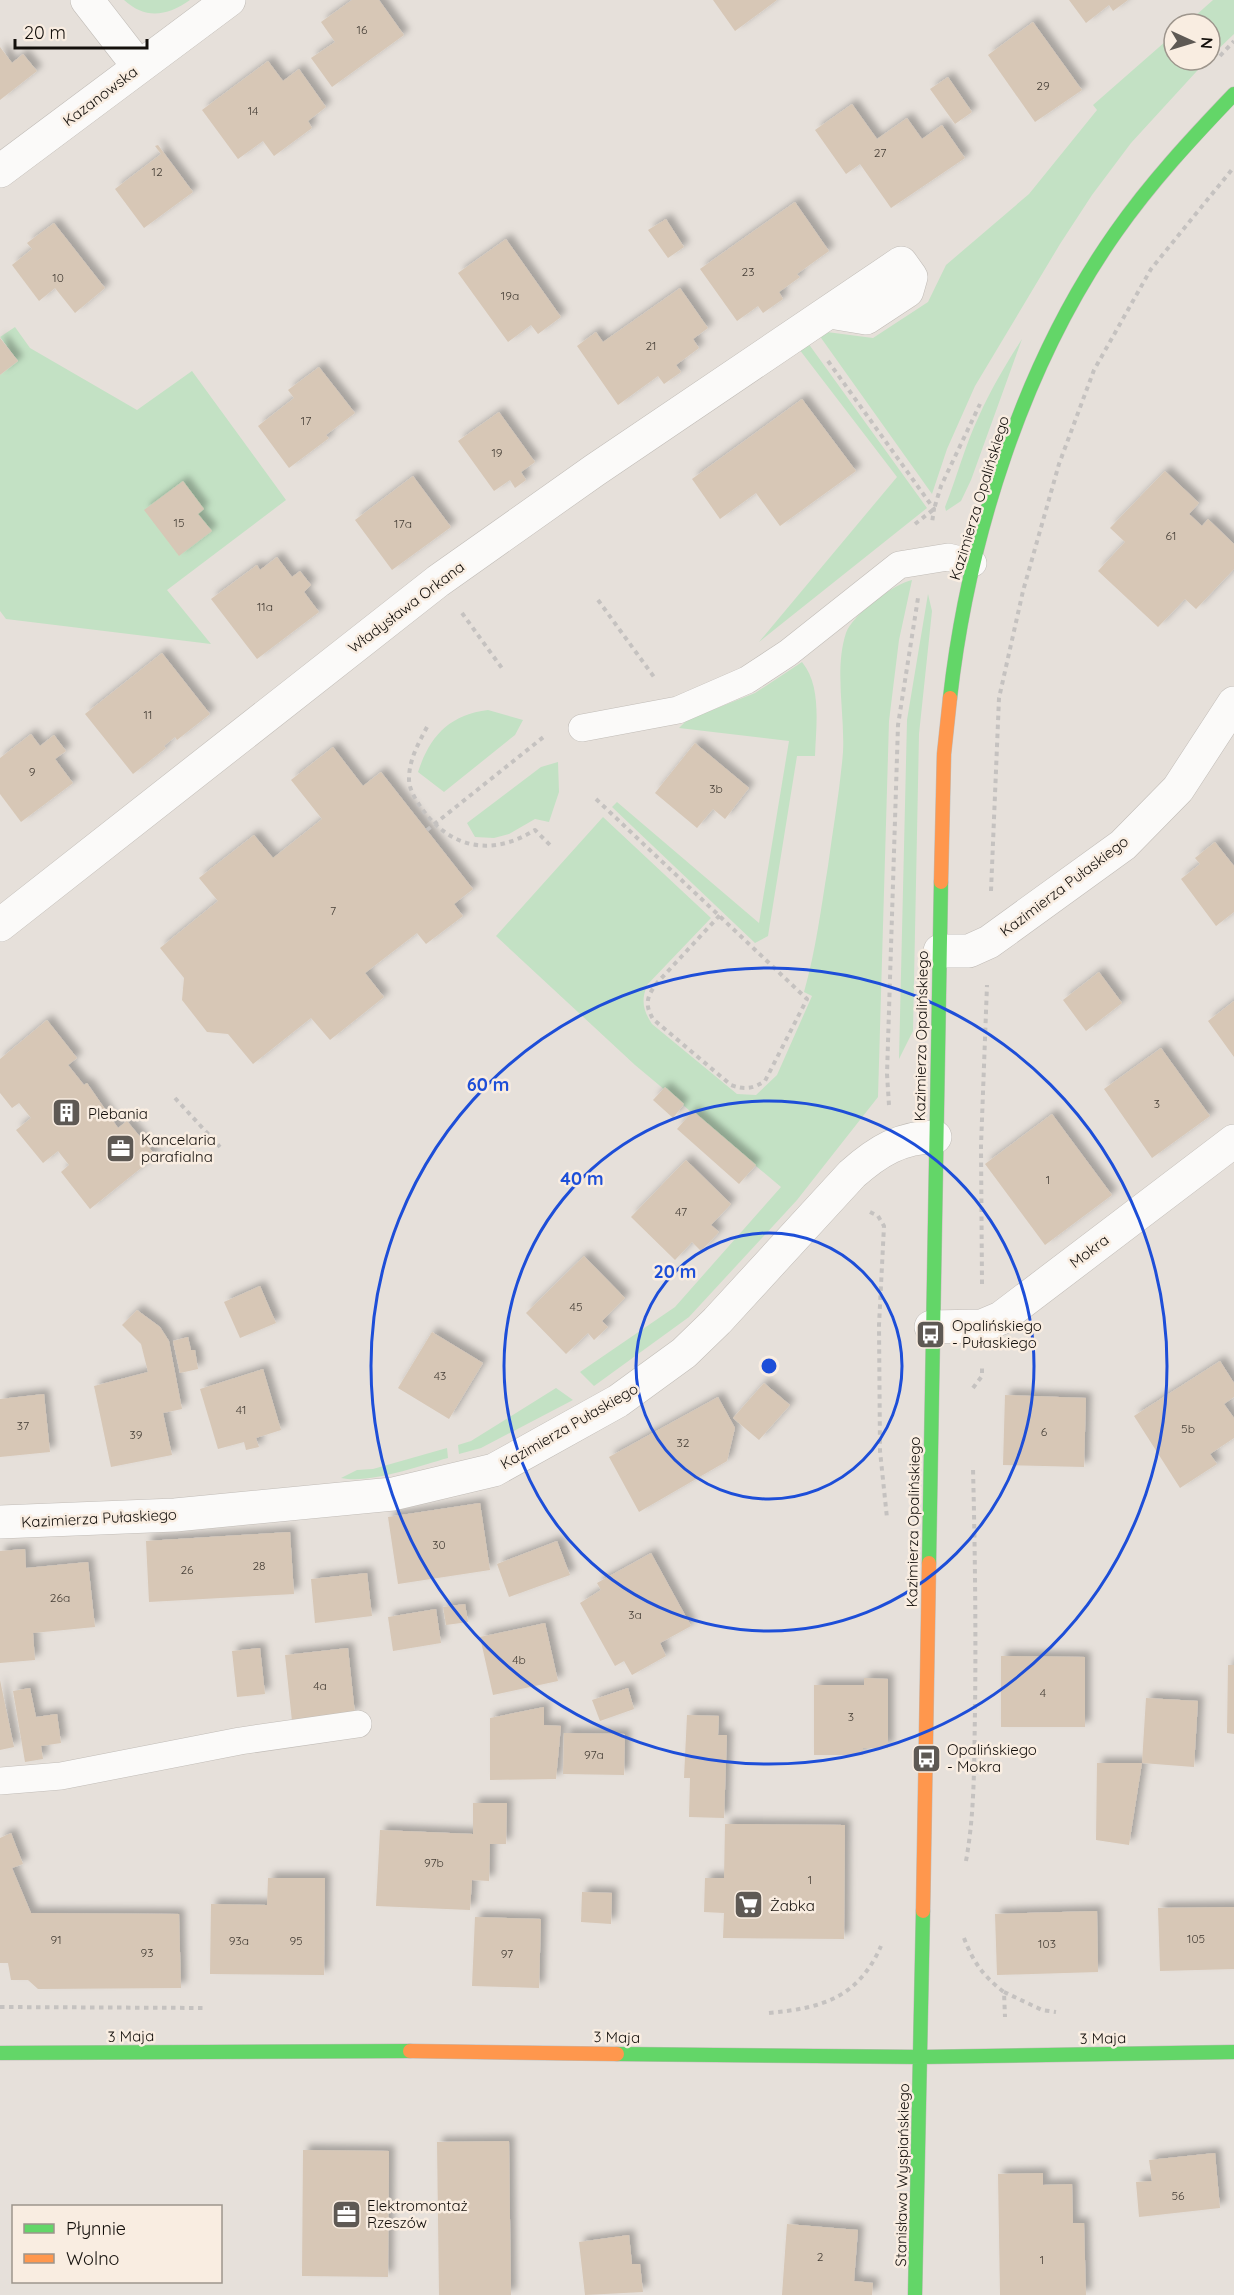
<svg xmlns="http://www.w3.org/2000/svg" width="1234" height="2295" font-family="Quicksand,sans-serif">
<defs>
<filter id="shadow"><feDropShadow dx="5.5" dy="-5.5" stdDeviation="3" flood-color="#0004"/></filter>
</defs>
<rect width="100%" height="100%" fill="#e6e0da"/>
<path fill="#c3e1c4" d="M124,0H190C167,16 146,20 124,0Z
M1213,0H1234V34L1210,57V24H1186Z
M1174,34V60H1207L1131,143L1092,195L1060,244L975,386L947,449L932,494L819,335L827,332L873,338L928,302L946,265L1029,194L1097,110L1093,105Z
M15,327L30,348L137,410L192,371L286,500L167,590L211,644L6,619L0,611V375L18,361L0,337Z
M1022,339L971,480L961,501L946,511L945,507C957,477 965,445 979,416C991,389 1006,364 1022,339Z
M808,343L927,508L759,642L897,477L799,349Z
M912,580L899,640L889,721L878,1097L797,1200L689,1317L594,1386L580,1372L675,1307L781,1187L635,1065L496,936L603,817L711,918L647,985C641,1001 643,1010 652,1024L737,1094L756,1095L777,1075L812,996L804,992C816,950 821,908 828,866C833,828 840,790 843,752C845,713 834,670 846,633C852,615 895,583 912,580Z
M928,594L932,611L919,734L913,1031L899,1059L907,720Z
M802,662C822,686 816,726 815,756H797L768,936L755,943L612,807L617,802L759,923L789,741L679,728L687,720L755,693Z
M488,710L523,720L515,735L444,792L418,772C430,736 449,715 488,710Z
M558,762L559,792L549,822L535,819L509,834L494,838L475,837L467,823L541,767Z
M556,1388L573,1400L481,1448L459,1454L458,1445L471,1441Z
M447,1448L448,1458C418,1466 371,1484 341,1478L357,1470L373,1469Z"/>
<path fill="#d7c7b6" filter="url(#shadow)" d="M352,0H379L404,35L332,87L311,58L335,42L321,22Z
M713,0H777L735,31Z
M1069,0H1128L1113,11L1109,5L1086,23Z
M1033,22L1082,90L1035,122L988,55Z
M0,47L12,63L23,54L37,71L0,100Z
M268,61L283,81L299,69L326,107L308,121L312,128L274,156L263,141L238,159L202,110Z
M948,77L972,112L955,124L930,89Z
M852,104L877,139L907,118L922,139L942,125L965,158L891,208L860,164L846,174L815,130Z
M158,145L193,192L144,228L115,189L161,154L155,146Z
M795,202L829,251L797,274L800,277L779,292L783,299L763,313L758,306L737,321L700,269Z
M666,219L684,247L668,258L648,230Z
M54,223L105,288L75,313L55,288L39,301L12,265L32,249L27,243Z
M506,239L561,317L538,334L531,325L508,342L458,273Z
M680,288L708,328L693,339L699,348L676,365L681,372L664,384L658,376L618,405L577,346L596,332L603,342Z
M0,338L18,361L0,375Z
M319,367L355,413L326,435L329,438L289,468L258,426L294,398L288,390Z
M802,399L856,471L780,526L756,493L720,519L692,479Z
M499,412L535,462L521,472L526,480L515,488L510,480L494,491L458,441Z
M1165,471L1199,503L1189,514L1202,526L1208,519L1234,544V569L1196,609L1185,599L1158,627L1098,571L1125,542L1110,528Z
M413,476L451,527L392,570L355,520Z
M183,481L204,509L198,514L212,531L179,556L144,510Z
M277,557L292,577L300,571L311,585L304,592L319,612L257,659L211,599L257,565L260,570Z
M162,653L210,714L177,740L175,737L164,746L166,748L133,774L85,714Z
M31,734L40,746L54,735L66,751L55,759L73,783L21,822L0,794V758Z
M695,743L749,788L725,819L713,809L697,828L655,793Z
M333,747L363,786L381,772L473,889L454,904L463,916L426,944L417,933L365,973L384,997L330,1040L311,1018L253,1064L228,1034L207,1032L182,1000L184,978L160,948L218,901L199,878L254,835L273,858L322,819L291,780Z
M1215,842L1234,866V912L1216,926L1181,879L1200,864L1195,858Z
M1099,972L1122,1003L1086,1031L1063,1000Z
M1234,1001V1057L1208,1021Z
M47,1020L77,1058L68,1065L84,1085L87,1083L118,1128L127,1121L156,1156L90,1209L61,1172L69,1165L58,1151L43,1163L16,1130L31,1118L19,1103L12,1108L0,1093V1059Z
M1161,1048L1210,1116L1152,1158L1104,1089Z
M665,1087L684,1104L673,1118L653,1100Z
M693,1111L756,1165L739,1184L677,1129Z
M1052,1114L1112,1195L1045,1245L985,1164Z
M686,1160L731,1204L711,1225L719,1232L701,1251L692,1242L675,1260L631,1217Z
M584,1256L625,1298L602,1321L608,1327L594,1340L588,1333L566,1354L526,1313Z
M260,1286L276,1323L240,1338L224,1302Z
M137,1310L160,1327L169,1341L182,1409L163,1413L172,1455L111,1467L94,1386L148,1372L141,1344L122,1325Z
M432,1332L483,1363L449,1419L398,1388Z
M188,1337L191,1350H195L198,1369L180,1373L173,1341Z
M1220,1361L1234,1383V1397L1224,1404L1234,1418V1438L1210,1454L1217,1464L1180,1488L1134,1416Z
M263,1369L281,1430L256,1438L259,1447L246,1450L244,1442L218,1449L200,1389Z
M764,1383L790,1405L759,1440L733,1418Z
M44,1394L50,1452L0,1457V1399Z
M1005,1395L1086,1398L1084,1467L1003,1465Z
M718,1397L735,1428L727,1461L639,1512L609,1457Z
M480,1503L490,1570L398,1584L388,1517Z
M290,1532L294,1594L149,1602L146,1541Z
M557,1541L570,1575L509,1597L497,1564Z
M25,1549L26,1568L88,1562L95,1627L33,1633L35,1660L0,1663V1551Z
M651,1553L691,1626L660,1643L666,1656L632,1675L624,1661L615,1666L580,1603L601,1590L597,1583Z
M367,1573L372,1616L315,1623L311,1579Z
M465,1604L468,1622L446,1625L443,1607Z
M436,1609L441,1643L393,1651L388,1617Z
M545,1623L558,1681L493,1695L480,1637Z
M260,1648L265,1694L237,1697L232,1651Z
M348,1648L355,1714L292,1721L285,1655Z
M1001,1656L1085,1657V1727H1001Z
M1228,1665H1234V1734L1227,1733Z
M864,1678L888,1679V1748H863V1755H814V1685H864Z
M0,1680L14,1747L0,1750Z
M30,1688L36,1717L57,1714L61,1743L41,1746L43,1759L25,1762L13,1691Z
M628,1688L634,1709L600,1721L592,1700Z
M1146,1698L1198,1701L1194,1767L1142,1763Z
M544,1707V1725L561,1726L556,1779L490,1780V1718Z
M687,1715L719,1716L718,1735H727L724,1818L689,1817L690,1778H684Z
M564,1733L625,1734L624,1775L563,1774Z
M1097,1763H1142L1129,1845L1096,1840Z
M473,1803H507L506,1844H490L489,1881L472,1880L470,1910L376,1906L380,1830L473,1834Z
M725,1824L845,1825L844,1939L723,1938L724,1913L704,1912L705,1878H724Z
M11,1833L23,1864L12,1868L31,1913L179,1914L181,1988L38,1989L28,1980H11L8,1963H0V1838Z
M268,1878H325L324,1975L210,1974L211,1904L267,1905Z
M582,1892L612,1893L611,1924L581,1922Z
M1234,1907V1969L1160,1971L1158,1908Z
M1097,1911L1098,1972L997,1975L995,1914Z
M475,1917L541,1919L539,1988L472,1986Z
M509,2141L511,2295H439L437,2142Z
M303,2150L389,2151L388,2277L302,2276Z
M1215,2153L1220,2208L1139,2217L1136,2182L1152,2181L1149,2160Z
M1043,2173V2185L1072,2184L1073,2223H1084L1086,2295H1000L998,2174Z
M787,2224L858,2230L854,2281L873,2283L872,2295H782Z
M629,2235L632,2264H640L643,2292L585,2295L579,2242Z"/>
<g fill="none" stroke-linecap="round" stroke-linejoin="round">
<defs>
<path id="lane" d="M582,728L678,710L747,680L788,653L899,565L948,557L973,563
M0,1781L61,1776L240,1741L358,1724"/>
<path id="street" d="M87,0L139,67
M0,171L229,0
M0,925L438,581L595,470L901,263L911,277L907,291L866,318L830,312
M940,951H969L989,942L1123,845L1178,789L1234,703
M931,1327L982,1326L1001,1318L1234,1141
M0,1522L175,1515L393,1494L494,1470L618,1401L684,1353L717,1321L852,1174C878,1151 901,1137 935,1137"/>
<path id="fast" d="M950,698C968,539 1023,364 1116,232C1151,182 1192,138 1234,94
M929,1563L941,882
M0,2053L410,2051
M617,2054L921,2057L1234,2052
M915,2295L923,1911"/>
<path id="slow" d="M941,882L944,754L950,698
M923,1911L929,1563
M410,2051L617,2054"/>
</defs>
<use href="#lane" stroke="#c1bcb7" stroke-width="28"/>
<use href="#street" stroke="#c1bcb7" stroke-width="34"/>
<use href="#fast" stroke="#c1bcb7" stroke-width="15"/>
<use href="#slow" stroke="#c1bcb7" stroke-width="15"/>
<path stroke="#c5c2c0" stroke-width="4" stroke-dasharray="4.5 4.5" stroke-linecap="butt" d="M1220,56L1234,41
M828,361L934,509L932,523
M915,524L934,509L941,486L980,404
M598,600L654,677
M462,613L504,671
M427,727C418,744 409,760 409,779C409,790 416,800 422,809C452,850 493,856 535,830L551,846
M596,799L807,999L765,1081C753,1089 744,1090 731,1085L653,1019C645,1005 646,998 656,984L720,915
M427,830L546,735
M991,891L999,698L1023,591L1059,464L1094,370L1151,269L1234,167
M175,1098L220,1147
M889,1105L887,1074L898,725L918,598
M870,1212L878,1216L884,1226L879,1325L880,1451L887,1518
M982,1284L981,1146L987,985
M973,1388L982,1376V1366
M966,1861C975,1811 974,1761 975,1711C976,1630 975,1549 973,1468
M964,1938C973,1962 984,1977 1004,1992L1005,2017
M1004,1992L1042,2010L1056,2012
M0,2007L206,2008
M769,2013C822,2008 858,1998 881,1946"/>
<use href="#lane" stroke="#fbfaf9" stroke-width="27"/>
<use href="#street" stroke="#fbfaf9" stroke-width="33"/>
<use href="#fast" stroke="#63d668" stroke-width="14"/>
<use href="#slow" stroke="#ff974d" stroke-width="14"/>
</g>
<g fill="none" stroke="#1d4ed8" stroke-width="3">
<circle cx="769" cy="1366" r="133"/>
<circle cx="769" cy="1366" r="265"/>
<circle cx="769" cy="1366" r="398"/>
</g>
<defs>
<symbol id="building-square" viewBox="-11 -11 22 22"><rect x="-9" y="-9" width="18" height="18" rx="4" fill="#5e5954" stroke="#f9ede1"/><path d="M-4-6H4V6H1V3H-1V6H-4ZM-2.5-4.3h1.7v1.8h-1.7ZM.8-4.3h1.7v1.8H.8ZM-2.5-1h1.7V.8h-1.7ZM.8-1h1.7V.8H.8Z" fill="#fff"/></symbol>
<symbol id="office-square" viewBox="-11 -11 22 22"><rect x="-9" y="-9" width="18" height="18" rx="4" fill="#5e5954" stroke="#f9ede1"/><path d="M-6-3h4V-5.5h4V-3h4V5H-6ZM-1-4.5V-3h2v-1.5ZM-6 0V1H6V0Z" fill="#fff"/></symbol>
<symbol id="bus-square" viewBox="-11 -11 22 22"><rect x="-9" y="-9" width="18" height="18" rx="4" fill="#5e5954" stroke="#f9ede1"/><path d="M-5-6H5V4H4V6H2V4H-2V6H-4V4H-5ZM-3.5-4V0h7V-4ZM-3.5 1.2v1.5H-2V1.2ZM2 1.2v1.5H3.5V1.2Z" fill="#fff"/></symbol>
<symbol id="supermarket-square" viewBox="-11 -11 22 22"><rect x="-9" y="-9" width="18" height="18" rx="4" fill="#5e5954" stroke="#f9ede1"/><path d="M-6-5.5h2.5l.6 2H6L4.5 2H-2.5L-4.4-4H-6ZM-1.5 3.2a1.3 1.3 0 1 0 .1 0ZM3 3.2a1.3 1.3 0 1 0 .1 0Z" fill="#fff"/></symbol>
</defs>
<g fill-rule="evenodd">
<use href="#building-square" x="50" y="1096" width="33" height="33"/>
<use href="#office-square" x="104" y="1132" width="33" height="33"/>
<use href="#bus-square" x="914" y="1318" width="33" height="33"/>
<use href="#bus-square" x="910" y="1742" width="33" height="33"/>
<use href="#supermarket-square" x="732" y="1888" width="33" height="33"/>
<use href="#office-square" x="330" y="2198" width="33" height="33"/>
</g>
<g text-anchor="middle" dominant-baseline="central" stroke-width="5" stroke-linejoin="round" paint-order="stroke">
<g font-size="12" fill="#453e36">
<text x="362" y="29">16</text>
<text x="1043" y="85">29</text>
<text x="253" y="110">14</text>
<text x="880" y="152">27</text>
<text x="157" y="171">12</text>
<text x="748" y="271">23</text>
<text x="58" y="277">10</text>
<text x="510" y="295">19a</text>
<text x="651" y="345">21</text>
<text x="306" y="420">17</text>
<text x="497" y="452">19</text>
<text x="179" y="522">15</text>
<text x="403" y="523">17a</text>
<text x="1171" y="535">61</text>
<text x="265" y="606">11a</text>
<text x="148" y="714">11</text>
<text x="32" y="771">9</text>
<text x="716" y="788">3b</text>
<text x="333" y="910">7</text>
<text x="1157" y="1103">3</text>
<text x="1048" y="1179">1</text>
<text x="681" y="1211">47</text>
<text x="576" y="1306">45</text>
<text x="440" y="1375">43</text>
<text x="241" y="1409">41</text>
<text x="23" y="1425">37</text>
<text x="1188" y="1428">5b</text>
<text x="1044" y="1431">6</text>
<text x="136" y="1434">39</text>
<text x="683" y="1442">32</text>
<text x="439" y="1544">30</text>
<text x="259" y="1565">28</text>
<text x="187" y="1569">26</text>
<text x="60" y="1597">26a</text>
<text x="635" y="1614">3a</text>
<text x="519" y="1659">4b</text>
<text x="320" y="1685">4a</text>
<text x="1043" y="1692">4</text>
<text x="851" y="1716">3</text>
<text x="594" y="1754">97a</text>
<text x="434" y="1862">97b</text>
<text x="810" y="1879">1</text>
<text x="1196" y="1938">105</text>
<text x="56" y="1939">91</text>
<text x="239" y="1940">93a</text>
<text x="296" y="1940">95</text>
<text x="1047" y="1943">103</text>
<text x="147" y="1952">93</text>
<text x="507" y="1953">97</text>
<text x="1178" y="2195">56</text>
<text x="820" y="2256">2</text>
<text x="1042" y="2259">1</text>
</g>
<g font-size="15" fill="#14100c" stroke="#f9ede1">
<text transform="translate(100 96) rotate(-37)">Kazanowska</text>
<text transform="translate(979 498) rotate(-73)">Kazimierza Opalińskiego</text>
<text transform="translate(406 607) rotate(-37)">Władysława Orkana</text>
<text transform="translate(1064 886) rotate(-37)">Kazimierza Pułaskiego</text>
<text transform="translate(921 1036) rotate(-89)">Kazimierza Opalińskiego</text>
<text transform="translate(1089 1251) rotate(-37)">Mokra</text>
<text transform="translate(569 1426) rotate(-30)">Kazimierza Pułaskiego</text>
<text transform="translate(99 1518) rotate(-3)">Kazimierza Pułaskiego</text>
<text transform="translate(913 1522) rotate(-89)">Kazimierza Opalińskiego</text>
<text transform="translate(131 2036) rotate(-1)">3 Maja</text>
<text transform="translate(617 2037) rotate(1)">3 Maja</text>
<text transform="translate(1103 2038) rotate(-1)">3 Maja</text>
<text transform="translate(902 2175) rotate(-89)">Stanisława Wyspiańskiego</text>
</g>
<g font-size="15" fill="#14100c" stroke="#f9ede1" text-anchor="start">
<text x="88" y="1113">Plebania</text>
<text x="141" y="1139">Kancelaria<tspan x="141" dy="17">parafialna</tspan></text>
<text x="952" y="1325">Opalińskiego<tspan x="952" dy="17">- Pułaskiego</tspan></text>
<text x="947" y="1749">Opalińskiego<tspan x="947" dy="17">- Mokra</tspan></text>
<text x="770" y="1905">Żabka</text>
<text x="367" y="2205">Elektromontaż<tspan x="367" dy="17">Rzeszów</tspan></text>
</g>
</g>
<circle cx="769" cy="1366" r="9" fill="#1d4ed8" stroke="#f9ede1" stroke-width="3"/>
<g font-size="18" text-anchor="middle" font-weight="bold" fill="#1d4ed8" stroke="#f9ede1" stroke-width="5" stroke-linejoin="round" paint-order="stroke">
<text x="488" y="1091">60 m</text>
<text x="582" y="1185">40 m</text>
<text x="675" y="1278">20 m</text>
</g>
<rect x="12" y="2205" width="210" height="78" fill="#f9ede1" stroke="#9d958c" stroke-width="1.5"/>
<rect x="24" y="2224" width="30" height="9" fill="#63d668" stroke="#9d958c" stroke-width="1.5"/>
<text x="66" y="2235" font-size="18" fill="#14100c">Płynnie</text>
<rect x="24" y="2254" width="30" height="9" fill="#ff974d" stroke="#9d958c" stroke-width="1.5"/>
<text x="66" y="2265" font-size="18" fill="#14100c">Wolno</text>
<g transform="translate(1192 42) rotate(94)"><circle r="28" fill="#f9ede1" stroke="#9d958c" stroke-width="1.5"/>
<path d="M0-4.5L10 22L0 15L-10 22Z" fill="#5e5954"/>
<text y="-9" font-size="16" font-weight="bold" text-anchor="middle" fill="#14100c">N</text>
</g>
<path d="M15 39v9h132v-9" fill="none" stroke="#14100c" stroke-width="3"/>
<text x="24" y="39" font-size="18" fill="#14100c" stroke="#f9ede1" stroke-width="4.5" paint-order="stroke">20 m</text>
</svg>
